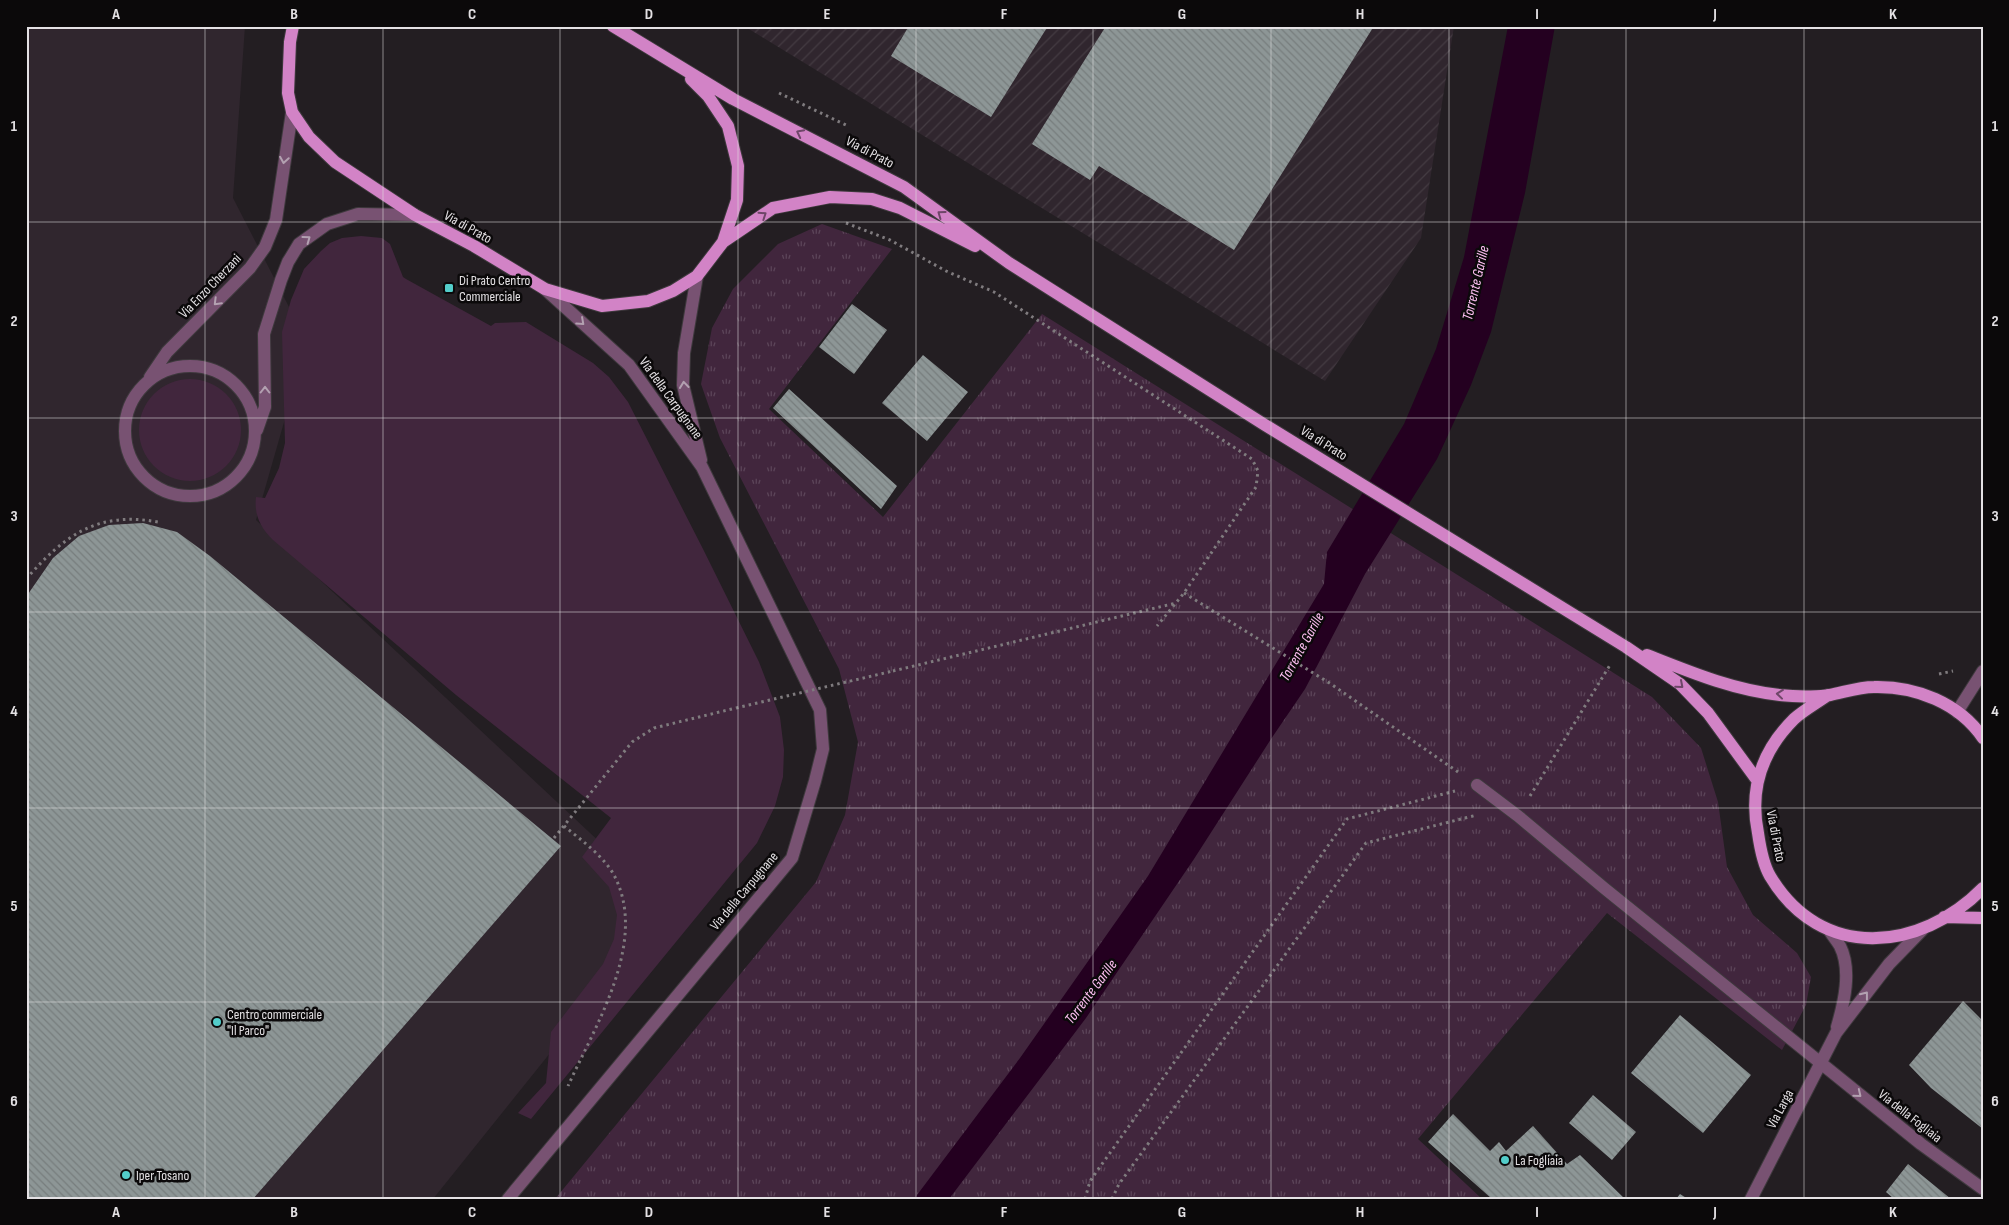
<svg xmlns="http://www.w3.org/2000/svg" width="2009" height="1225" font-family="'Sofia Sans Condensed',sans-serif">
<defs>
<pattern id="industrial-furrows" width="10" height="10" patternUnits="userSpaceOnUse" patternTransform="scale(1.25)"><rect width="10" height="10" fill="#30262e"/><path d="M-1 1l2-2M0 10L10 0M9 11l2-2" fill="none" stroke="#443b42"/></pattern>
<pattern id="park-tufts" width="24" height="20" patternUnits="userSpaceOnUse" patternTransform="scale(1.25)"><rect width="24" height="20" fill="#41263d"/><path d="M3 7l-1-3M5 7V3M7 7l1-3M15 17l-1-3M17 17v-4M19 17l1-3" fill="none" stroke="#5c4559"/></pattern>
<pattern id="building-back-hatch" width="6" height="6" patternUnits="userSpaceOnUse" patternTransform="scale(1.25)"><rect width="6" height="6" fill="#8d9696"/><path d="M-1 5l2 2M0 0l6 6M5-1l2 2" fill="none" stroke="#777d7d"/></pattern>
</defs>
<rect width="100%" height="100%" fill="#231e22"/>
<path fill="#30262e" d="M26,26H245L233,198L307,342L256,520L668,906L433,1199H26Z"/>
<path fill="url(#industrial-furrows)" d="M744,26H1454L1421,238L1325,381Z"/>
<path fill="#41263d" d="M361,236L382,238L390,244L403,277L406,279L491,326L495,323L526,322L593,363L609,377L628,402L703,549L759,662L780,717L784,750L783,777L775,806L757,843L531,1119L518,1113L546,1083L551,1032L603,964L614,939L617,915L609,887L582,857L611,818L456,695L273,540C260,527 254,515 256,497L265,498L279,468L285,443L282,332L291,300L304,269L321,251L330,243L342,238Z
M139 430a51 51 0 1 1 102 0a51 51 0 1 1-102 0Z"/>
<path fill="url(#park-tufts)" d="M822,224L892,249L769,409L883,517L1042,314L1652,697L1701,748L1718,802L1727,867L1753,915L1797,953L1811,977L1806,1005L1782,1050L1607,913L1418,1139L1482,1199H555L816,882L845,815L858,742L839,669L720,438L701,384L712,328L733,289L778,244Z"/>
<path fill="#240020" d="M1508,26H1555L1525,193L1491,332L1471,385L1437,459L1365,574L1305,689L1271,739L1194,859L1086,1018L949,1199H914L1020,1058L1148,876L1324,584L1327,552L1404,424L1436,349L1464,257Z"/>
<path fill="url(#building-back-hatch)" d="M909,26H1048L991,117L891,56Z
M1106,26H1374L1234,250L1099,166L1090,180L1032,144Z
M852,304L887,330L854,374L819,347Z
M923,355L968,392L927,441L882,403Z
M789,389L897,486L881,509L773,408Z
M143,523L177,532L210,556L561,846L253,1199H26V597L53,558L79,536L109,525Z
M1963,1001L1983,1021V1129L1931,1088L1909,1065Z
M1680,1015L1751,1075L1703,1133L1631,1073Z
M1593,1095L1636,1132L1612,1160L1569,1123Z
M1453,1114L1490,1151L1499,1142L1506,1151L1533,1126L1567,1164L1580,1155L1625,1199H1492L1428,1142Z
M1908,1164L1951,1199H1894L1886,1192Z
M1680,1194L1688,1199H1676Z"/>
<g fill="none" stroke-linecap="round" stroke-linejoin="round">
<defs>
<path id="minor" d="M697,276L684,353L683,385L701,460
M125 431a65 65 0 1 1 130 0a65 65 0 1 1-130 0Z
M150,377L167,352L250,268L265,247L276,220L292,112
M257,430L265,407L264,334L281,280L288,262L299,244L327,224L358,214L415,215
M1957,712L1983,671
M1477,785L1518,816L1604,888L1921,1144L1983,1189
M1829,930C1832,935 1837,941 1840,946C1852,970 1844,1003 1837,1027
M508,1199L792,858L815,781L823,749L820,710L702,467L629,365L545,289
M1751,1199L1836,1033L1889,964L1923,929"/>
<path id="major" d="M293,26L290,42L288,93L292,112L309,137L335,162L415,215L474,246L545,289L602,306L648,301L673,291L697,276L723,242L773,208L830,197L872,199L900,208L975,246
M613,26L733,99L904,187L1009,263L1265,425L1626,647L1680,684L1708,713L1757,780
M691,79L708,96L728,126L738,166L737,200L723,242
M1647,655C1690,672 1733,690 1780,695C1795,696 1815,698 1830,695C1845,692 1859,687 1874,687C1916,686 1959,703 1983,738
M1828,695C1817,703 1804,710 1794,719C1762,751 1749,789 1758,833C1760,847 1763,864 1770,876C1821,962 1920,952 1983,888
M1944,917L1983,918"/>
</defs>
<use href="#minor" stroke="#3e393d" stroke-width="14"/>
<use href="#major" stroke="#3e393d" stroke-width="14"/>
<path stroke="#7f7b7e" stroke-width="3" stroke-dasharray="2.5 4" stroke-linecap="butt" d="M779,93L848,126
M846,223L890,240L946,271L994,292L1252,459L1258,471L1256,487L1184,593L1157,626
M26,579C65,535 97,511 158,522
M1184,593L1331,684L1458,772
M893,671L1176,603
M1939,674L1953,671
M1530,796L1610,665
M564,826C581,840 605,857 615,877C648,943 595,1026 568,1086
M554,838L632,742L654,728L736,708
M1085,1199L1090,1181L1347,819L1455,791
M1112,1199L1119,1184L1366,843L1477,815"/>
<use href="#minor" stroke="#785272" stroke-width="12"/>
<use href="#major" stroke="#d283c6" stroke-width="12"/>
<path stroke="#7f7b7e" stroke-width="3" stroke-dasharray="2.5 4" stroke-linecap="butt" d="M736,708L893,671"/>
</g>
<defs><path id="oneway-chevron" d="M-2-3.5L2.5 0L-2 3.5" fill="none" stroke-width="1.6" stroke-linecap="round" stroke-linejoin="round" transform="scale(1.25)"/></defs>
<g stroke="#6e4668">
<use href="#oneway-chevron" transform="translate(800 133) rotate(-153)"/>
<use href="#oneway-chevron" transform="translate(941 214) rotate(-144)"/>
<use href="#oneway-chevron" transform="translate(763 215) rotate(-34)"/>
<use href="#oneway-chevron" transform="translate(1680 685) rotate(41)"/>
<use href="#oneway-chevron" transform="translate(1780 694) rotate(-174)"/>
</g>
<g stroke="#b3a1b1">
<use href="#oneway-chevron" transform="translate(284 160) rotate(99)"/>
<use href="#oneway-chevron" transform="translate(307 239) rotate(-36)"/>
<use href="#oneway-chevron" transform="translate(217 302) rotate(135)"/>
<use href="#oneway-chevron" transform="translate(581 322) rotate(42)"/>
<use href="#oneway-chevron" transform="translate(684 385) rotate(-96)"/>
<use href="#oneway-chevron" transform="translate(265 390) rotate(-90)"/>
<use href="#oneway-chevron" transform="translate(1865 995) rotate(-52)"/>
<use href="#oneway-chevron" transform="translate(1858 1094) rotate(39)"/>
</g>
<path fill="none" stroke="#e4e1e4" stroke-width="1" stroke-opacity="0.55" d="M205,26V1199M383,26V1199M560,26V1199M738,26V1199M916,26V1199M1093,26V1199M1271,26V1199M1449,26V1199M1626,26V1199M1804,26V1199M26,222H1983M26,418H1983M26,612H1983M26,808H1983M26,1002H1983"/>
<g fill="#53cdca" stroke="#0b090a" stroke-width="2">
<rect x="444" y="283" width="10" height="10" rx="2.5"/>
<circle cx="217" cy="1022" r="5"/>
<circle cx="1505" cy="1160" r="5"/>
<circle cx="126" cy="1175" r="5"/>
</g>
<g text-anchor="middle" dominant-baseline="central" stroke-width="5" stroke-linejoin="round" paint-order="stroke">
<g font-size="14" fill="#e4e1e4" stroke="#0b090a">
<text transform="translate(870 152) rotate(28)">Via di Prato</text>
<text transform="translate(468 227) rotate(29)">Via di Prato</text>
<text transform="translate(210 286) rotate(-46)">Via Enzo Cherzani</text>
<text transform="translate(671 398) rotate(54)">Via della Carpugnane</text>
<text transform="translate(1324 443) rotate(32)">Via di Prato</text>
<text transform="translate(1776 836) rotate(79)">Via di Prato</text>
<text transform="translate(744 891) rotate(-50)">Via della Carpugnane</text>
<text transform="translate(1780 1109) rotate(-62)">Via Larga</text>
<text transform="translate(1910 1116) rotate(38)">Via della Fogliaia</text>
</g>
<g font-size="14" fill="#e4e1e4" stroke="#0b090a" text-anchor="start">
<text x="459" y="280">Di Prato Centro<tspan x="459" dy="16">Commerciale</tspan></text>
<text x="227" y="1014">Centro commerciale<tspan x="227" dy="16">"Il Parco"</tspan></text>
<text x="1515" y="1160">La Fogliaia</text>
<text x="136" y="1175">Iper Tosano</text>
</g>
<g font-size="15" font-style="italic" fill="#fec0f3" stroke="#0b090a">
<text transform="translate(1476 283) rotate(-77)">Torrente Garille</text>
<text transform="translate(1302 647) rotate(-61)">Torrente Garille</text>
<text transform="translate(1091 992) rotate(-53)">Torrente Garille</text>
</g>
</g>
<rect width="2009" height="1225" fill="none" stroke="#0b090a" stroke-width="55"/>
<rect x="28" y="28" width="1954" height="1170" fill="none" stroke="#e4e1e4" stroke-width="2"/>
<g font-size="16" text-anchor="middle" font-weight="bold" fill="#e4e1e4">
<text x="116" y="19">A</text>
<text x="294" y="19">B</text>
<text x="472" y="19">C</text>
<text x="649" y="19">D</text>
<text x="827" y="19">E</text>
<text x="1004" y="19">F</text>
<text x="1182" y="19">G</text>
<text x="1360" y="19">H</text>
<text x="1537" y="19">I</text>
<text x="1715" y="19">J</text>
<text x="1893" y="19">K</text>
<text x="14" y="131">1</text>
<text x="1995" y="131">1</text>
<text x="14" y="326">2</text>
<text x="1995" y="326">2</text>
<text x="14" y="521">3</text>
<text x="1995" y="521">3</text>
<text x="14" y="716">4</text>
<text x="1995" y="716">4</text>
<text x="14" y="911">5</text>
<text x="1995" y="911">5</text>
<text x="14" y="1106">6</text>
<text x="1995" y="1106">6</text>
<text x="116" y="1217">A</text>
<text x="294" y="1217">B</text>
<text x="472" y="1217">C</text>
<text x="649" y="1217">D</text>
<text x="827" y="1217">E</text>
<text x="1004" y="1217">F</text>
<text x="1182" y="1217">G</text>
<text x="1360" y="1217">H</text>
<text x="1537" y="1217">I</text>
<text x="1715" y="1217">J</text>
<text x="1893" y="1217">K</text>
</g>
</svg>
